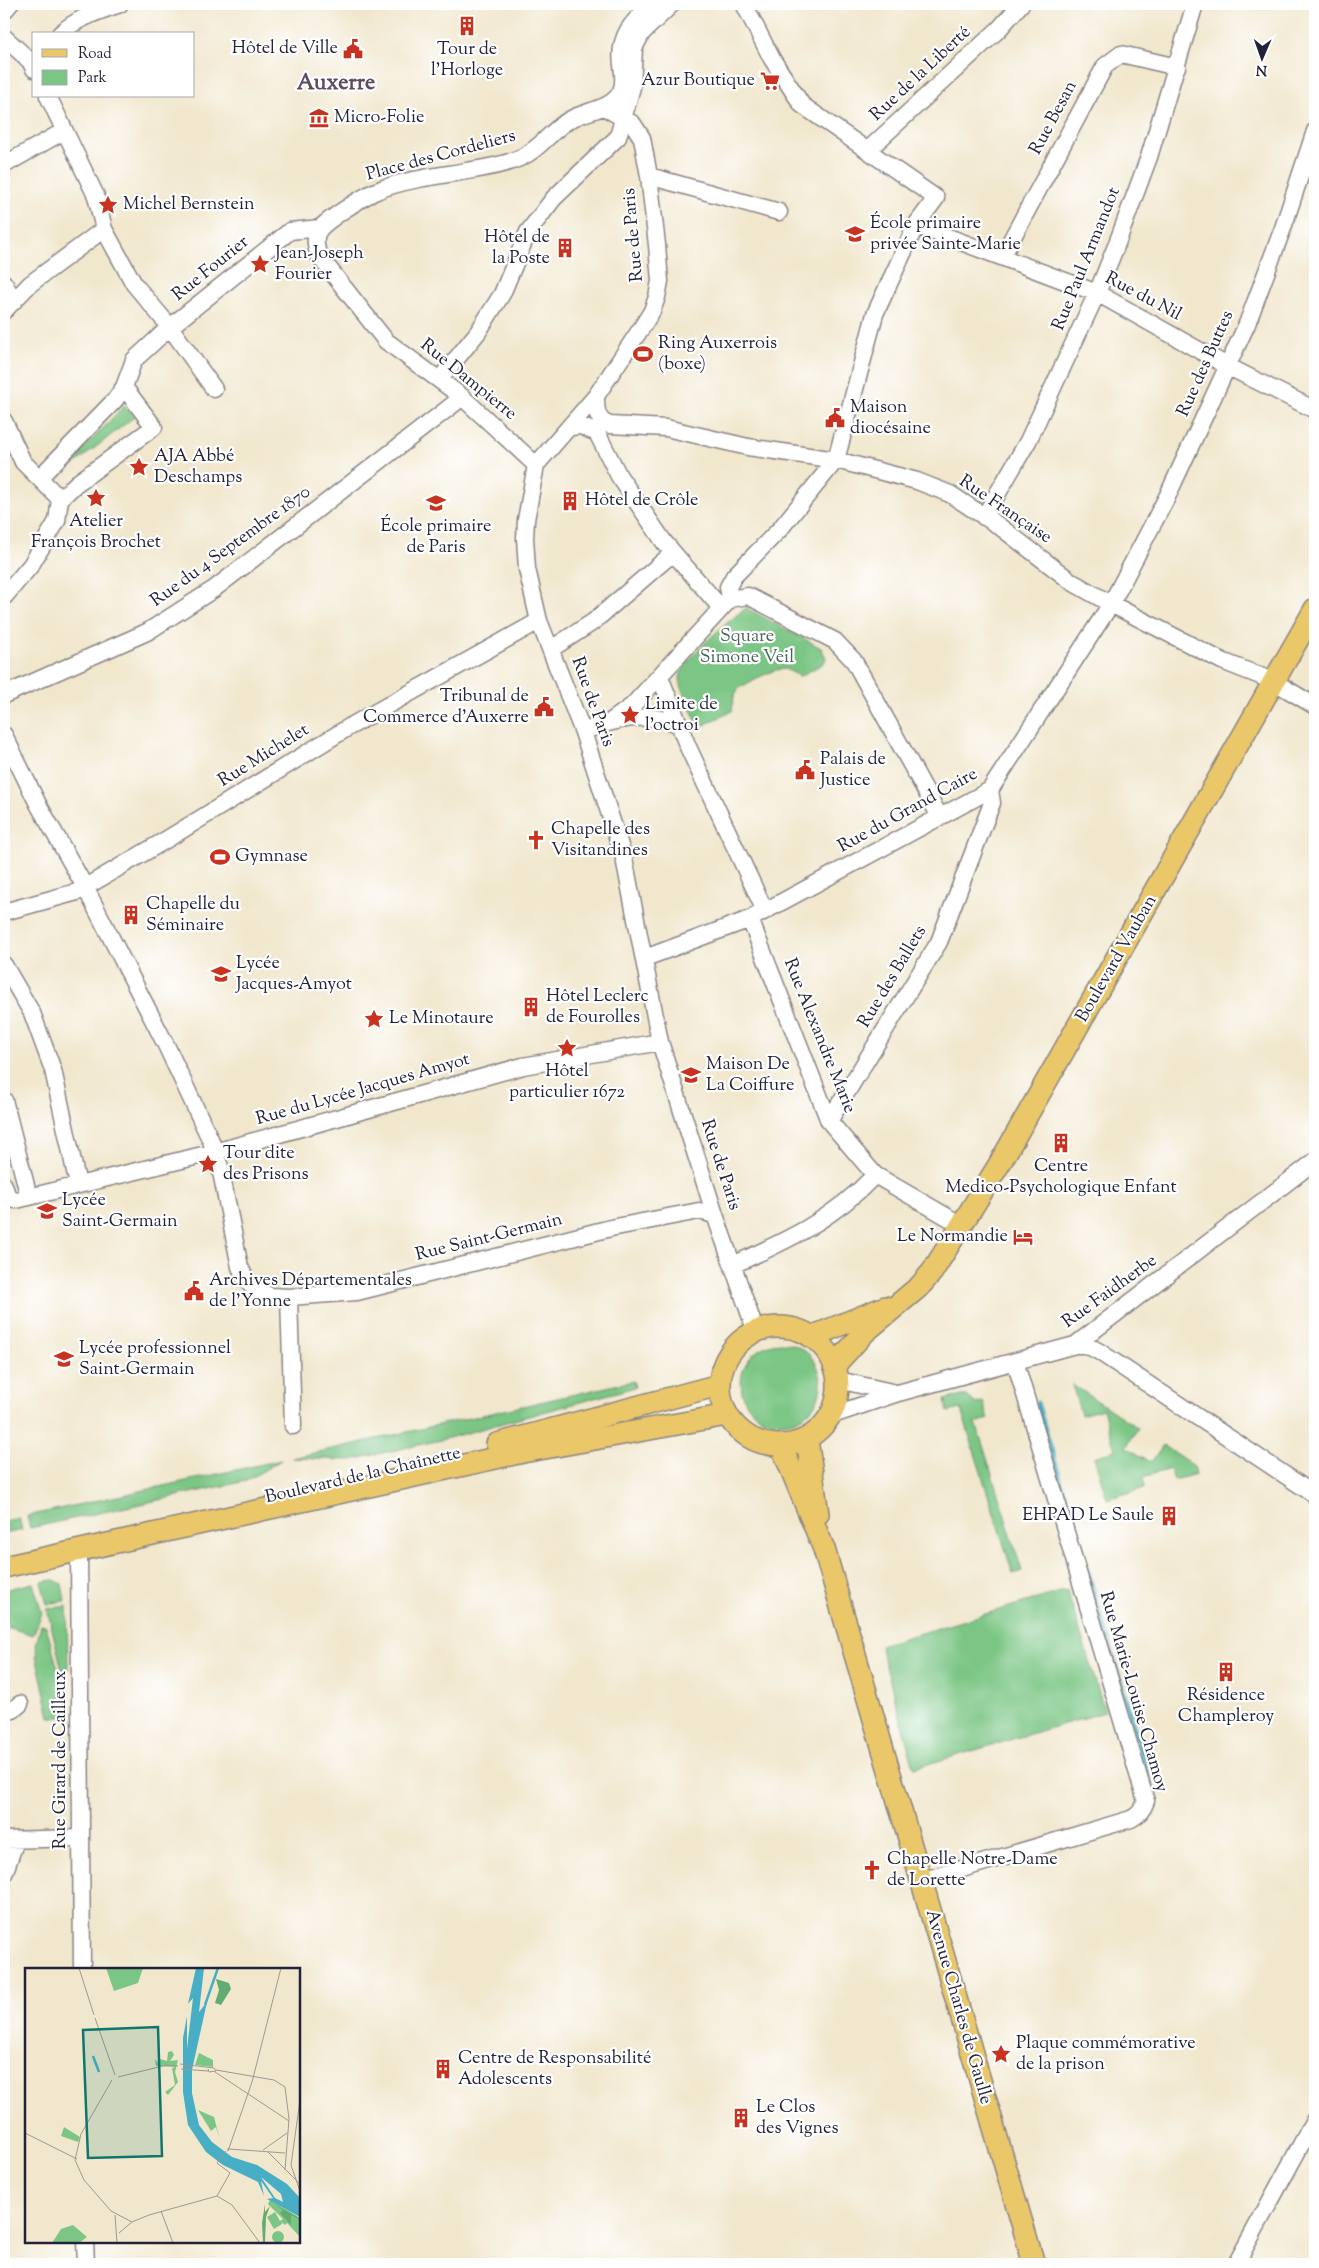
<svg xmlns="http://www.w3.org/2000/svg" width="1319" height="2268" font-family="'Sorts Mill Goudy',serif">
<rect width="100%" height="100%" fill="#fff"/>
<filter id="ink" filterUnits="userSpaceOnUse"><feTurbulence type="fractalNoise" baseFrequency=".02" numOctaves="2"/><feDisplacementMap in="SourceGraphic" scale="10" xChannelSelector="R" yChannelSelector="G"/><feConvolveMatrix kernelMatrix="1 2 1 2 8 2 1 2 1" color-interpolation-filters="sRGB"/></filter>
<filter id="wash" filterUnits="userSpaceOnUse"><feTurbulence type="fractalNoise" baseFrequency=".0096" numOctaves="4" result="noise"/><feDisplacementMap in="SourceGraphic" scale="20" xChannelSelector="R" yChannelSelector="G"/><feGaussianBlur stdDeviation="1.12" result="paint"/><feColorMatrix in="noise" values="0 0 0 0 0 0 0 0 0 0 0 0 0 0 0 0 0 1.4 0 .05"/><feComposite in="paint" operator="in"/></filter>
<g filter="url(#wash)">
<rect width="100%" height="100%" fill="#f1e7cd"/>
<path fill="#7bc685" stroke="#4e7460" d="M124,406L135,416L67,470L65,468Z
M746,608L821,648L826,658L824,663L800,676L785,669L775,670L757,678L739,688L734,696L732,711L704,725L697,722C692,711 680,689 680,678C681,660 731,619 746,608Z
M741 1383a40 40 0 1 1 80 0a40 40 0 1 1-80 0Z
M633,1381L635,1387L441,1440L351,1460L292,1458Z
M1072,1384L1138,1428L1126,1447L1151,1462L1163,1445L1194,1466L1196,1474L1174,1480L1170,1469L1143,1477L1145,1488L1107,1499L1094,1457L1115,1450L1103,1409L1081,1415Z
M959,1396H967L976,1404L983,1402L988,1419L976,1423L1022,1571L1013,1574L961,1409L948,1412L945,1400Z
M281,1460L246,1481L30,1528L27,1516Z
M19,1518L22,1530L4,1534V1521Z
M54,1580L62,1584L65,1601L47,1604L41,1582Z
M33,1583L42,1613L33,1635L4,1626V1590Z
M1067,1590L1105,1712L914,1768L880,1645Z
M67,1606L68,1670H62L47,1609Z
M41,1625L46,1626L71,1717H50L36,1655H38L36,1645Z"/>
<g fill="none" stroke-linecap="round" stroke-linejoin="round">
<path stroke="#47aec6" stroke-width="5" d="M1037,1403L1068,1506
M1072,1519L1155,1799"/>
</g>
</g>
<g filter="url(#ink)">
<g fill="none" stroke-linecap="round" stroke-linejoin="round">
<defs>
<path id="minor" d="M4,11L10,4
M60,34C77,18 99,11 120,4
M4,37L30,61L34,69
M48,96L96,196L104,229L134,284L170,327L214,389
M604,107L633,124L642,138L649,176L657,245L660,281L657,297L652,311L642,327L596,396L536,465L526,520L525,538L527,569L539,621L583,732L624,858L660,1042L715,1215L756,1332
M868,150L999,29L1021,4
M4,165L64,131
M649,176L779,212
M916,225L1097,293L1229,367L1315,410
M1002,257L1105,66L1121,54L1177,67
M4,283L14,301
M4,311L30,284L104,229
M440,379L478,332L502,294L528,232L554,198L618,137L632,87L634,48L642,33L672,4
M596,396C596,409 596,421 610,425L666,428L748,447L836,460L917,481L950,494L999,526L1072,582L1111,604L1222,661L1273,681L1315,706
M4,421L23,462L60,499
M571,427L581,426L597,433L619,476L664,542L721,608
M536,465L461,396L386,341L319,256C310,232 320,227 338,214C350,206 361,198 374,192C400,180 438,176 467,171C485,168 505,165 522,157C542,148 553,127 573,118C588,110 613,109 621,91C625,83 623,73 622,65C618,36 632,22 652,4
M39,478L115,400L124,387L134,360L170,327L290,231L320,228
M60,499L77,483L154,427L124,387
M984,517L1028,441L1097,293L1116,246L1149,157L1195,4
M4,597L31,565L57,521L60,499
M730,599L728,587L734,576L780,529L836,460L875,314L916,225L936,198L802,105L772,59L744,4
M551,649L593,622L673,553
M660,677L688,747L765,911
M4,695L147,632L214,589L455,403L461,396
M610,722L632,706L730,599L748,596L835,641L854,661L940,817
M583,732C611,720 650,710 679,725
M4,735L38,804L85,887L166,1045L211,1141L220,1167L240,1267L246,1280L257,1291L271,1296L289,1297L357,1292L611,1228L699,1211L715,1215
M4,912L77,892L169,838L349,727L539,621
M750,919L829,1121L875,1175L963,1226
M645,958L750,919L990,790L1111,604L1167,497L1247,324L1283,228L1315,131
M4,965L32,1013L53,1070L78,1185
M4,1100L29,1197
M829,1121L939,942L992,803L990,790
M4,1185L8,1198L16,1200L29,1197L215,1152L523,1066L660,1042
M733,1265C788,1240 832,1220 875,1175
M289,1297L293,1426
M1075,1345H1086L1098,1351L1315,1495
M838,1380L896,1393
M830,1416L898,1393L1075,1345L1315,1161
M79,1550L82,1969
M4,1712L13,1710L20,1704
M4,1840L81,1838
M4,1874L16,1840
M921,1881L1131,1819C1139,1815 1143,1810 1146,1801L1015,1361
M85,2242L86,2264
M1236,2264L1315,2119"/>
<path id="major" d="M720 1386a59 59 0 1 1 118 0a59 59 0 1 1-118 0Z
M811,1337L885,1307
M834,1366L865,1332L920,1286L932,1272L1000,1163L1315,609
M807,1439L818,1514
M497,1444L719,1385
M781,1445L824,1549L1034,2264
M4,1567L523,1452L727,1415"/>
</defs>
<use href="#minor" stroke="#8a8484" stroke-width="19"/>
<use href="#major" stroke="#8a8484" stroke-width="24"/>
<use href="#minor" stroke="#fff" stroke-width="16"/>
<use href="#major" stroke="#eac769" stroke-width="21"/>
</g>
</g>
<defs>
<symbol id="building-bare" viewBox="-9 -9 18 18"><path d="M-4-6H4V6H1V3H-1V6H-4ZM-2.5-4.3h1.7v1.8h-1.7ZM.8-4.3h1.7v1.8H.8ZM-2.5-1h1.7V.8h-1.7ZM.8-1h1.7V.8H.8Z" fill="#c8321e" stroke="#fff" stroke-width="2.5" paint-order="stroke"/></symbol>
<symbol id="civic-bare" viewBox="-9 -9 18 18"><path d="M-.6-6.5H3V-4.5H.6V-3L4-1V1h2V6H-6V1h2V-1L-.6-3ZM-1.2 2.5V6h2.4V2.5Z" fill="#c8321e" stroke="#fff" stroke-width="2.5" paint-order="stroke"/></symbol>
<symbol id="supermarket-bare" viewBox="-9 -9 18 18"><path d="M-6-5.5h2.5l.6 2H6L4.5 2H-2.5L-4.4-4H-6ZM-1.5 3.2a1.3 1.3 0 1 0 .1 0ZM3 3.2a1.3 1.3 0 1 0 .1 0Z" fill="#c8321e" stroke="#fff" stroke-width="2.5" paint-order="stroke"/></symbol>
<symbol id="museum-bare" viewBox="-9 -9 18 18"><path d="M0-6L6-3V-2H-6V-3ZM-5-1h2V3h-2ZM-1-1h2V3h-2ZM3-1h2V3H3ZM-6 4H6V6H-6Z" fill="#c8321e" stroke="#fff" stroke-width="2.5" paint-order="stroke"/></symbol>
<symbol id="sight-bare" viewBox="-9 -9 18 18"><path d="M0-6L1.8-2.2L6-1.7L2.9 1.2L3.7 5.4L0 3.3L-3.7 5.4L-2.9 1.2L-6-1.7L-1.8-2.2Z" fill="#c8321e" stroke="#fff" stroke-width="2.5" paint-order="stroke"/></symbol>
<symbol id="school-bare" viewBox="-9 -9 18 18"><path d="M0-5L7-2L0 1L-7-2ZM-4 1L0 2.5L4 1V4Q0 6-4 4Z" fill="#c8321e" stroke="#fff" stroke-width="2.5" paint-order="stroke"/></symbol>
<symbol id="stadium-bare" viewBox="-9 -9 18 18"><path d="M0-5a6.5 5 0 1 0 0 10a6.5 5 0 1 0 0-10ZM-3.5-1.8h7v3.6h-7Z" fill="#c8321e" stroke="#fff" stroke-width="2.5" paint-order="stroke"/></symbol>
<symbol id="church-bare" viewBox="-9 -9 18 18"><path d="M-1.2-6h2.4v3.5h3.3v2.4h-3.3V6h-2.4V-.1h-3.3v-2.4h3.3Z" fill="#c8321e" stroke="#fff" stroke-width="2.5" paint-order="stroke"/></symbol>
<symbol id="university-bare" viewBox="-9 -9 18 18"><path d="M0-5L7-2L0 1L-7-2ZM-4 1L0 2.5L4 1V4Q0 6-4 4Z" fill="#c8321e" stroke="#fff" stroke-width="2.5" paint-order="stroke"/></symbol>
<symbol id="hotel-bare" viewBox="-9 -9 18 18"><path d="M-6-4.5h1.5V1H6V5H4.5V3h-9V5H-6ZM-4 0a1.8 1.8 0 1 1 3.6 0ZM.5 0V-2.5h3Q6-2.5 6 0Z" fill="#c8321e" stroke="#fff" stroke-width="2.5" paint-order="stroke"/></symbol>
</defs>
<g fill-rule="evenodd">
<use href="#building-bare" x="453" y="12" width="28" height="28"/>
<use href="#civic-bare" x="339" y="35" width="28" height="28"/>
<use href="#supermarket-bare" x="756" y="67" width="28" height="28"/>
<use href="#museum-bare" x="305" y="104" width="28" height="28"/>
<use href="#sight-bare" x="94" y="191" width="28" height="28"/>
<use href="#school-bare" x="841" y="220" width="28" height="28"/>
<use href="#building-bare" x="551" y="234" width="28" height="28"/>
<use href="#sight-bare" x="246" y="250" width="28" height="28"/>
<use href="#stadium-bare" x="629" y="340" width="28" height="28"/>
<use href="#civic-bare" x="821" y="404" width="28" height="28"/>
<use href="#sight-bare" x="125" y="453" width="28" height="28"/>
<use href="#sight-bare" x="82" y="484" width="28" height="28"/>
<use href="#building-bare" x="556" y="487" width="28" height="28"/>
<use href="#school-bare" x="422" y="489" width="28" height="28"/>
<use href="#civic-bare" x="530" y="693" width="28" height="28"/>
<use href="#sight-bare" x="616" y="701" width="28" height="28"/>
<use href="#civic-bare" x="791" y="756" width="28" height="28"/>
<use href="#church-bare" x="522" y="826" width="28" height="28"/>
<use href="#stadium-bare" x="206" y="843" width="28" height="28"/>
<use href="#building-bare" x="117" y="901" width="28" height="28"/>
<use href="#school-bare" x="207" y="960" width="28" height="28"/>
<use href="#building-bare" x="517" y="993" width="28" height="28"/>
<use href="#sight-bare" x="360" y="1005" width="28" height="28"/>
<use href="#sight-bare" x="553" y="1034" width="28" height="28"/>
<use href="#university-bare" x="677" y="1061" width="28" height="28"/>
<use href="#building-bare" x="1047" y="1129" width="28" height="28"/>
<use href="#sight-bare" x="194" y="1150" width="28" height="28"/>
<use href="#school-bare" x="33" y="1197" width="28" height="28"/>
<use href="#hotel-bare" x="1009" y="1223" width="28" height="28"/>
<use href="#civic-bare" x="180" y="1277" width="28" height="28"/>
<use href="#school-bare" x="50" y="1345" width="28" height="28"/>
<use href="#building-bare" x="1155" y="1502" width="28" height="28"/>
<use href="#building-bare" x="1212" y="1658" width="28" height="28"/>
<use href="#church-bare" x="858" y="1856" width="28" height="28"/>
<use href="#sight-bare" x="987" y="2040" width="28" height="28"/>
<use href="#building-bare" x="429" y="2055" width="28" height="28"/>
<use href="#building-bare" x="727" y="2104" width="28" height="28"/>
</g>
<g text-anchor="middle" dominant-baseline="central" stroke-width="4.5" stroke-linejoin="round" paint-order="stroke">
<g font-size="18" fill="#22223b" stroke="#fff" text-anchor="start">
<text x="338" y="49" text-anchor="end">Hôtel de Ville</text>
<text x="467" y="50" text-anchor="middle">Tour de<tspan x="467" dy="21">l'Horloge</tspan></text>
<text x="755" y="81" text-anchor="end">Azur Boutique</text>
<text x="334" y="118">Micro-Folie</text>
<text x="123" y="205">Michel Bernstein</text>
<text x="870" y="224">École primaire<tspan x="870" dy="21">privée Sainte-Marie</tspan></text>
<text x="550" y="238" text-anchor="end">Hôtel de<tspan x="550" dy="21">la Poste</tspan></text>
<text x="275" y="254">Jean-Joseph<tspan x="275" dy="21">Fourier</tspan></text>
<text x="658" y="344">Ring Auxerrois<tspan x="658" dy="21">(boxe)</tspan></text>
<text x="850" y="408">Maison<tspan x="850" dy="21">diocésaine</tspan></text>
<text x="154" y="457">AJA Abbé<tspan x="154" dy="21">Deschamps</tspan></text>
<text x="585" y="501">Hôtel de Crôle</text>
<text x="96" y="522" text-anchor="middle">Atelier<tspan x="96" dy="21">François Brochet</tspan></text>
<text x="436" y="527" text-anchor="middle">École primaire<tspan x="436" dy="21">de Paris</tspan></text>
<text x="529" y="697" text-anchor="end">Tribunal de<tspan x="529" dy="21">Commerce d'Auxerre</tspan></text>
<text x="645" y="705">Limite de<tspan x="645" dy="21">l'octroi</tspan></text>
<text x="820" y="760">Palais de<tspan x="820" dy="21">Justice</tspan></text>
<text x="551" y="830">Chapelle des<tspan x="551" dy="21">Visitandines</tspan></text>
<text x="235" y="857">Gymnase</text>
<text x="146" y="905">Chapelle du<tspan x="146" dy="21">Séminaire</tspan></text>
<text x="236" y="964">Lycée<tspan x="236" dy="21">Jacques-Amyot</tspan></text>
<text x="546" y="997">Hôtel Leclerc<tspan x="546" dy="21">de Fourolles</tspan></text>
<text x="389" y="1019">Le Minotaure</text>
<text x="706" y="1065">Maison De<tspan x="706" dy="21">La Coiffure</tspan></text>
<text x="567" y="1072" text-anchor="middle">Hôtel<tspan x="567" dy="21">particulier 1672</tspan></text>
<text x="223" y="1154">Tour dite<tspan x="223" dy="21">des Prisons</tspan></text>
<text x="1061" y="1167" text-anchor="middle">Centre<tspan x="1061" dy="21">Medico-Psychologique Enfant</tspan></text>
<text x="62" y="1201">Lycée<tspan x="62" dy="21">Saint-Germain</tspan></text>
<text x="1008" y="1237" text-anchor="end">Le Normandie</text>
<text x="209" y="1281">Archives Départementales<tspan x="209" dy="21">de l'Yonne</tspan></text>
<text x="79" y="1349">Lycée professionnel<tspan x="79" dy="21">Saint-Germain</tspan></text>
<text x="1154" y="1516" text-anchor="end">EHPAD Le Saule</text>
<text x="1226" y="1696" text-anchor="middle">Résidence<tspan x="1226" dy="21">Champleroy</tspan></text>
<text x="887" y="1860">Chapelle Notre-Dame<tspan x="887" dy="21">de Lorette</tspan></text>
<text x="1016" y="2044">Plaque commémorative<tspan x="1016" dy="21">de la prison</tspan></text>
<text x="458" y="2059">Centre de Responsabilité<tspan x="458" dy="21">Adolescents</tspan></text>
<text x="756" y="2108">Le Clos<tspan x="756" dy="21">des Vignes</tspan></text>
</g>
<g font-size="18" fill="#22223b" stroke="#fff">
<text transform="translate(921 74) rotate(-43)">Rue de la Liberté</text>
<text transform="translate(1054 118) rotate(-62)">Rue Besan</text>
<text transform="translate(441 156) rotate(-15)">Place des Cordeliers</text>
<text transform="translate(634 235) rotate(-95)">Rue de Paris</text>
<text transform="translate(1087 259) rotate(-68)">Rue Paul Armandot</text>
<text transform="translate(211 269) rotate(-39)">Rue Fourier</text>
<text transform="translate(1143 297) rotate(28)">Rue du Nil</text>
<text transform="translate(1206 364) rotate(-66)">Rue des Buttes</text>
<text transform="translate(468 380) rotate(39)">Rue Dampierre</text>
<text transform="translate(1005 510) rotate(34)">Rue Française</text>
<text transform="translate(231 547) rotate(-36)">Rue du 4 Septembre 1870</text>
<text transform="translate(592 702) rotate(70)">Rue de Paris</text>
<text transform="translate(264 756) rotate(-32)">Rue Michelet</text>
<text transform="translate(908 811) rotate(-29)">Rue du Grand Caire</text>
<text transform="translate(1117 959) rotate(-60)">Boulevard Vauban</text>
<text transform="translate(893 977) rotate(-59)">Rue des Ballets</text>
<text transform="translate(819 1036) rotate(68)">Rue Alexandre Marie</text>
<text transform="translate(363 1090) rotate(-16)">Rue du Lycée Jacques Amyot</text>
<text transform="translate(720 1165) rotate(72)">Rue de Paris</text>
<text transform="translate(489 1238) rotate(-14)">Rue Saint-Germain</text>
<text transform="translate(1110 1292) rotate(-36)">Rue Faidherbe</text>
<text transform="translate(363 1476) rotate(-13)">Boulevard de la Chaînette</text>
<text transform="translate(1133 1692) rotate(74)">Rue Marie-Louise Chamoy</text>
<text transform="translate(61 1760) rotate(-90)">Rue Girard de Cailleux</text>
<text transform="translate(958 2007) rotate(74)">Avenue Charles de Gaulle</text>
</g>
<g font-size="18" fill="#466459" stroke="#fff">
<text x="747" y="637">Square<tspan x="747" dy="21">Simone Veil</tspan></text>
</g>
<g font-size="22" font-weight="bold" fill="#604b61" stroke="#fff">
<text x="336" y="84">Auxerre</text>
</g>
</g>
<g transform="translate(25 1968)">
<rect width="275" height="275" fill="#f1e7cd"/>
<path d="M81,0H118L113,15L89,23ZM147,83L149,87L145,93L153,92L150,104L153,114L143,127L140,124L150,117L147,100L150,99L131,98L130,91L134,96L135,91L142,93L143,84ZM174,85L188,92V99L170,97ZM173,142L189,149L195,172L191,159L186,163ZM39,159L55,169L53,174L36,168ZM245,232L275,250V269L262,255L260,257L256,254L257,256L249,261L242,249L250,244L255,253L258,251L243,236ZM48,257L62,269L54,275H27L36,261ZM247 269a6 6 0 1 1 12 0a6 6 0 1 1-12 0Z" fill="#7bc685"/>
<path d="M191,11L204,15L206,21L196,37L190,35L194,22ZM240,236V244L245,238L241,249L240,275H238L237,255ZM249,236L271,248L275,252L266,247V257L255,245L258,242Z" fill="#64ab72"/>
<path d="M171,0H179L174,44L182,34L167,102V125L174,157L187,174L207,189L232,197L262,216L275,230V249L242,231L248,230L236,213L239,228L233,214L198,197L181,184L163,157L158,124V70L162,48V81L168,30L163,36ZM236,209L256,226L258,234L250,230Z" fill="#47aec6" fill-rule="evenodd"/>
<path fill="none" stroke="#47aec6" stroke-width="2.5" d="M180,37L193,0M68,88L74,104"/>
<path fill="none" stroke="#9e9893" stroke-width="1" d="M54,0L69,47M70,50L90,107M155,96L189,100L191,103L184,104L183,101M156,101L183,103M191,102L249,112L260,119L264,151L260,202M190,104L264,153M93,109L142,97L153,98M87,112L56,166L50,192L59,212L86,243L107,254M275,132L266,197L275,223M0,165L52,191M203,180V183L227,114L256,0M204,181L260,185M238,182L262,165M243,184L275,216M192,228L207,237L235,275M136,243L148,275M90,247L92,275M94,265L107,254L124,247L192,228L205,205L192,195L201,183"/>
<path fill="#0f766e" fill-opacity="0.15" stroke="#0f766e" stroke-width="2.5" d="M133,59L137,188L63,190L58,62Z"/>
<rect width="275" height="275" fill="none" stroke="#22223b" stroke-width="2.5"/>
</g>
<rect width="1319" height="2268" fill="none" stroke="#fff" stroke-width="20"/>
<rect x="32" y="32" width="162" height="65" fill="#ffffff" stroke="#a7a7b1"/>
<rect x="42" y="49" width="25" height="8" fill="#eac769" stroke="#a7a7b1"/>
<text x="78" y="58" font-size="15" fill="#22223b">Road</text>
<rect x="42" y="70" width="25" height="15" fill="#7bc685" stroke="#a7a7b1"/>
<text x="78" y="82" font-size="15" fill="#22223b">Park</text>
<g transform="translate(1262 58) rotate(182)" stroke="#ffffff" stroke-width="4" paint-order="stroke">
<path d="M0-4L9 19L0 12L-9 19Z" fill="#22223b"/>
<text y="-8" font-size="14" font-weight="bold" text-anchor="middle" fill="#22223b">N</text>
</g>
</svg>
